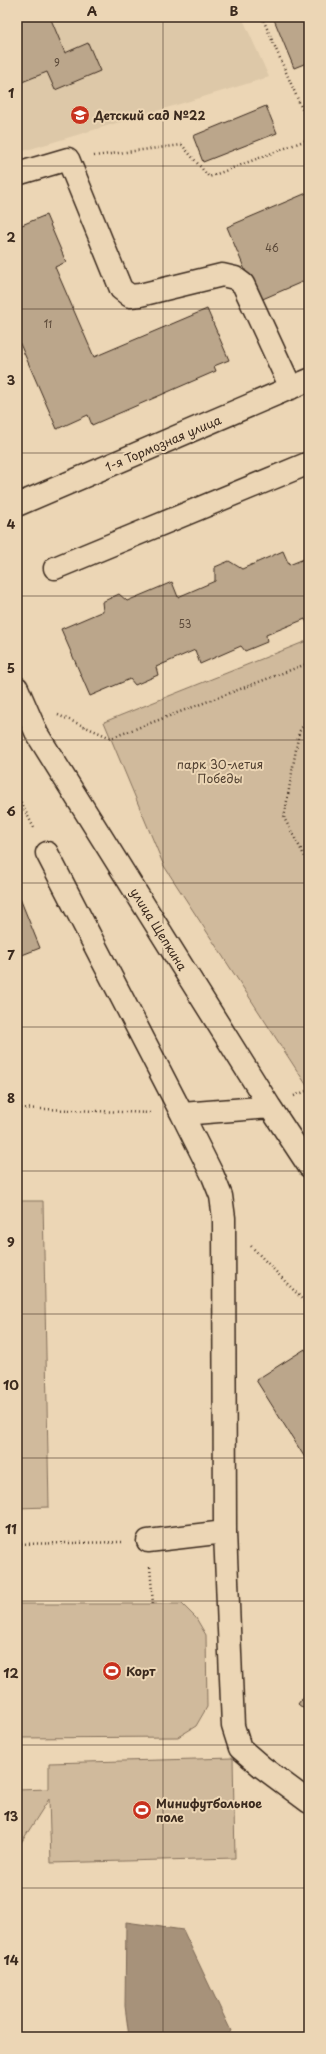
<svg xmlns="http://www.w3.org/2000/svg" width="326" height="2054" font-family="'Playpen Sans',sans-serif">
<rect width="100%" height="100%" fill="#ecd6b5"/>
<filter id="ink" filterUnits="userSpaceOnUse"><feTurbulence type="fractalNoise" baseFrequency=".025" numOctaves="2"/><feDisplacementMap in="SourceGraphic" scale="8" xChannelSelector="R" yChannelSelector="G"/><feConvolveMatrix kernelMatrix="1 2 1 2 8 2 1 2 1" color-interpolation-filters="sRGB"/></filter>
<g filter="url(#ink)">
<path fill="#ddc8a8" d="M17,17H242L269,77L17,153Z"/>
<path fill="#d0ba9c" stroke="#86725d" d="M309,640V1089L164,866L104,722Z
M17,1201H43L49,1507L17,1508Z
M17,1604H182L196,1618L206,1635L207,1707L196,1726L178,1737L17,1738Z
M233,1758L235,1858L51,1863L49,1799L17,1849V1790L49,1789V1763Z"/>
<path fill="#a7927a" stroke="#7c6855" d="M126,1922L183,1930L231,2031L226,2037H129L125,2006Z"/>
<path fill="#bba68b" stroke="#3b2a1e" d="M17,17H50L65,53L88,43L100,71L55,90L47,72L17,84Z
M273,17H309V62L294,68Z
M266,106L277,133L203,162L193,136Z
M309,192V279L258,301L227,227Z
M46,215L66,262L55,267L94,357L207,309L229,360L214,366L216,371L92,425L88,415L57,429L17,337V227Z
M283,551L289,565L309,557V627L305,619L266,635L267,642L245,651L241,646L200,664L195,650L156,667L158,675L135,685L130,679L90,696L61,629L103,611L102,602L119,594L127,601L172,582L178,597L215,581V567L229,561L242,569Z
M17,891L40,948L17,957Z
M305,1349L309,1355V1464L256,1380Z
M309,1689V1713L298,1704Z"/>
<g fill="none" stroke-linecap="round" stroke-linejoin="round">
<defs>
<path id="minor" d="M17,174L68,159L121,289L130,296L140,295L222,275L235,278L243,284L291,388
M17,505L309,380
M55,568L309,463
M17,688L37,734L270,1107L309,1166
M47,853L182,1114L270,1107
M182,1114L213,1176L221,1196L224,1218L225,1532L233,1726L240,1748L262,1767L309,1802
M148,1541L225,1532"/>
</defs>
<use href="#minor" stroke="#3b2a1e" stroke-width="25"/>
<path stroke="#3b2a1e" stroke-width="2.5" stroke-dasharray="1 3" stroke-linecap="butt" d="M262,17L309,125
M94,156L182,145L209,177L309,139
M58,715L111,738L309,663
M309,717L299,732L284,818L309,864
M17,795L35,830
M294,1096L309,1090
M17,1108L151,1113
M251,1246L309,1306
M17,1544L122,1542
M150,1567L153,1604"/>
<use href="#minor" stroke="#ecd6b5" stroke-width="22"/>
</g>
</g>
<path fill="none" stroke="#3b2a1e" stroke-width="1" stroke-opacity="0.55" d="M163,17V2037M17,166H309M17,309H309M17,453H309M17,596H309M17,740H309M17,883H309M17,1027H309M17,1171H309M17,1314H309M17,1458H309M17,1601H309M17,1745H309M17,1888H309"/>
<defs>
<symbol id="school-disc" viewBox="-11 -11 22 22"><circle r="9.5" fill="#c8321e" stroke="#ecd6b5"/><path d="M0-5L7-2L0 1L-7-2ZM-4 1L0 2.5L4 1V4Q0 6-4 4Z" fill="#fff"/></symbol>
<symbol id="stadium-disc" viewBox="-11 -11 22 22"><circle r="9.5" fill="#c8321e" stroke="#ecd6b5"/><path d="M0-5a6.5 5 0 1 0 0 10a6.5 5 0 1 0 0-10ZM-3.5-1.8h7v3.6h-7Z" fill="#fff"/></symbol>
</defs>
<g fill-rule="evenodd">
<use href="#school-disc" x="69" y="104" width="22" height="22"/>
<use href="#stadium-disc" x="101" y="1660" width="22" height="22"/>
<use href="#stadium-disc" x="131" y="1799" width="22" height="22"/>
</g>
<g text-anchor="middle" dominant-baseline="central" stroke-width="4" stroke-linejoin="round" paint-order="stroke">
<g font-size="10" fill="#5b4939">
<text x="57" y="62">9</text>
<text x="272" y="247">46</text>
<text x="48" y="323">11</text>
<text x="185" y="623">53</text>
</g>
<g font-size="12" font-weight="bold" fill="#3b2a1e" stroke="#ecd6b5" text-anchor="start">
<text x="94" y="115">Детский сад №22</text>
<text x="126" y="1671">Корт</text>
<text x="156" y="1803">Минифутбольное<tspan x="156" dy="14">поле</tspan></text>
</g>
<g font-size="12" fill="#3b2a1e" stroke="#ecd6b5">
<text transform="translate(163 443) rotate(-23)">1-я Тормозная улица</text>
<text transform="translate(159 929) rotate(58)">улица Щепкина</text>
</g>
<g font-size="12" fill="#514031" stroke="#ecd6b5">
<text x="220" y="764">парк 30-летия<tspan x="220" dy="14">Победы</tspan></text>
</g>
</g>
<rect width="326" height="2054" fill="none" stroke="#ecd6b5" stroke-width="44"/>
<rect x="22" y="22" width="282" height="2010" fill="none" stroke="#3b2a1e" stroke-width="1.5"/>
<g font-size="13" text-anchor="middle" font-weight="bold" fill="#3b2a1e">
<text x="92" y="16">A</text>
<text x="234" y="16">B</text>
<text x="11" y="98">1</text>
<text x="11" y="242">2</text>
<text x="11" y="385">3</text>
<text x="11" y="529">4</text>
<text x="11" y="673">5</text>
<text x="11" y="816">6</text>
<text x="11" y="960">7</text>
<text x="11" y="1103">8</text>
<text x="11" y="1247">9</text>
<text x="11" y="1390">10</text>
<text x="11" y="1534">11</text>
<text x="11" y="1678">12</text>
<text x="11" y="1821">13</text>
<text x="11" y="1965">14</text>
</g>
</svg>
